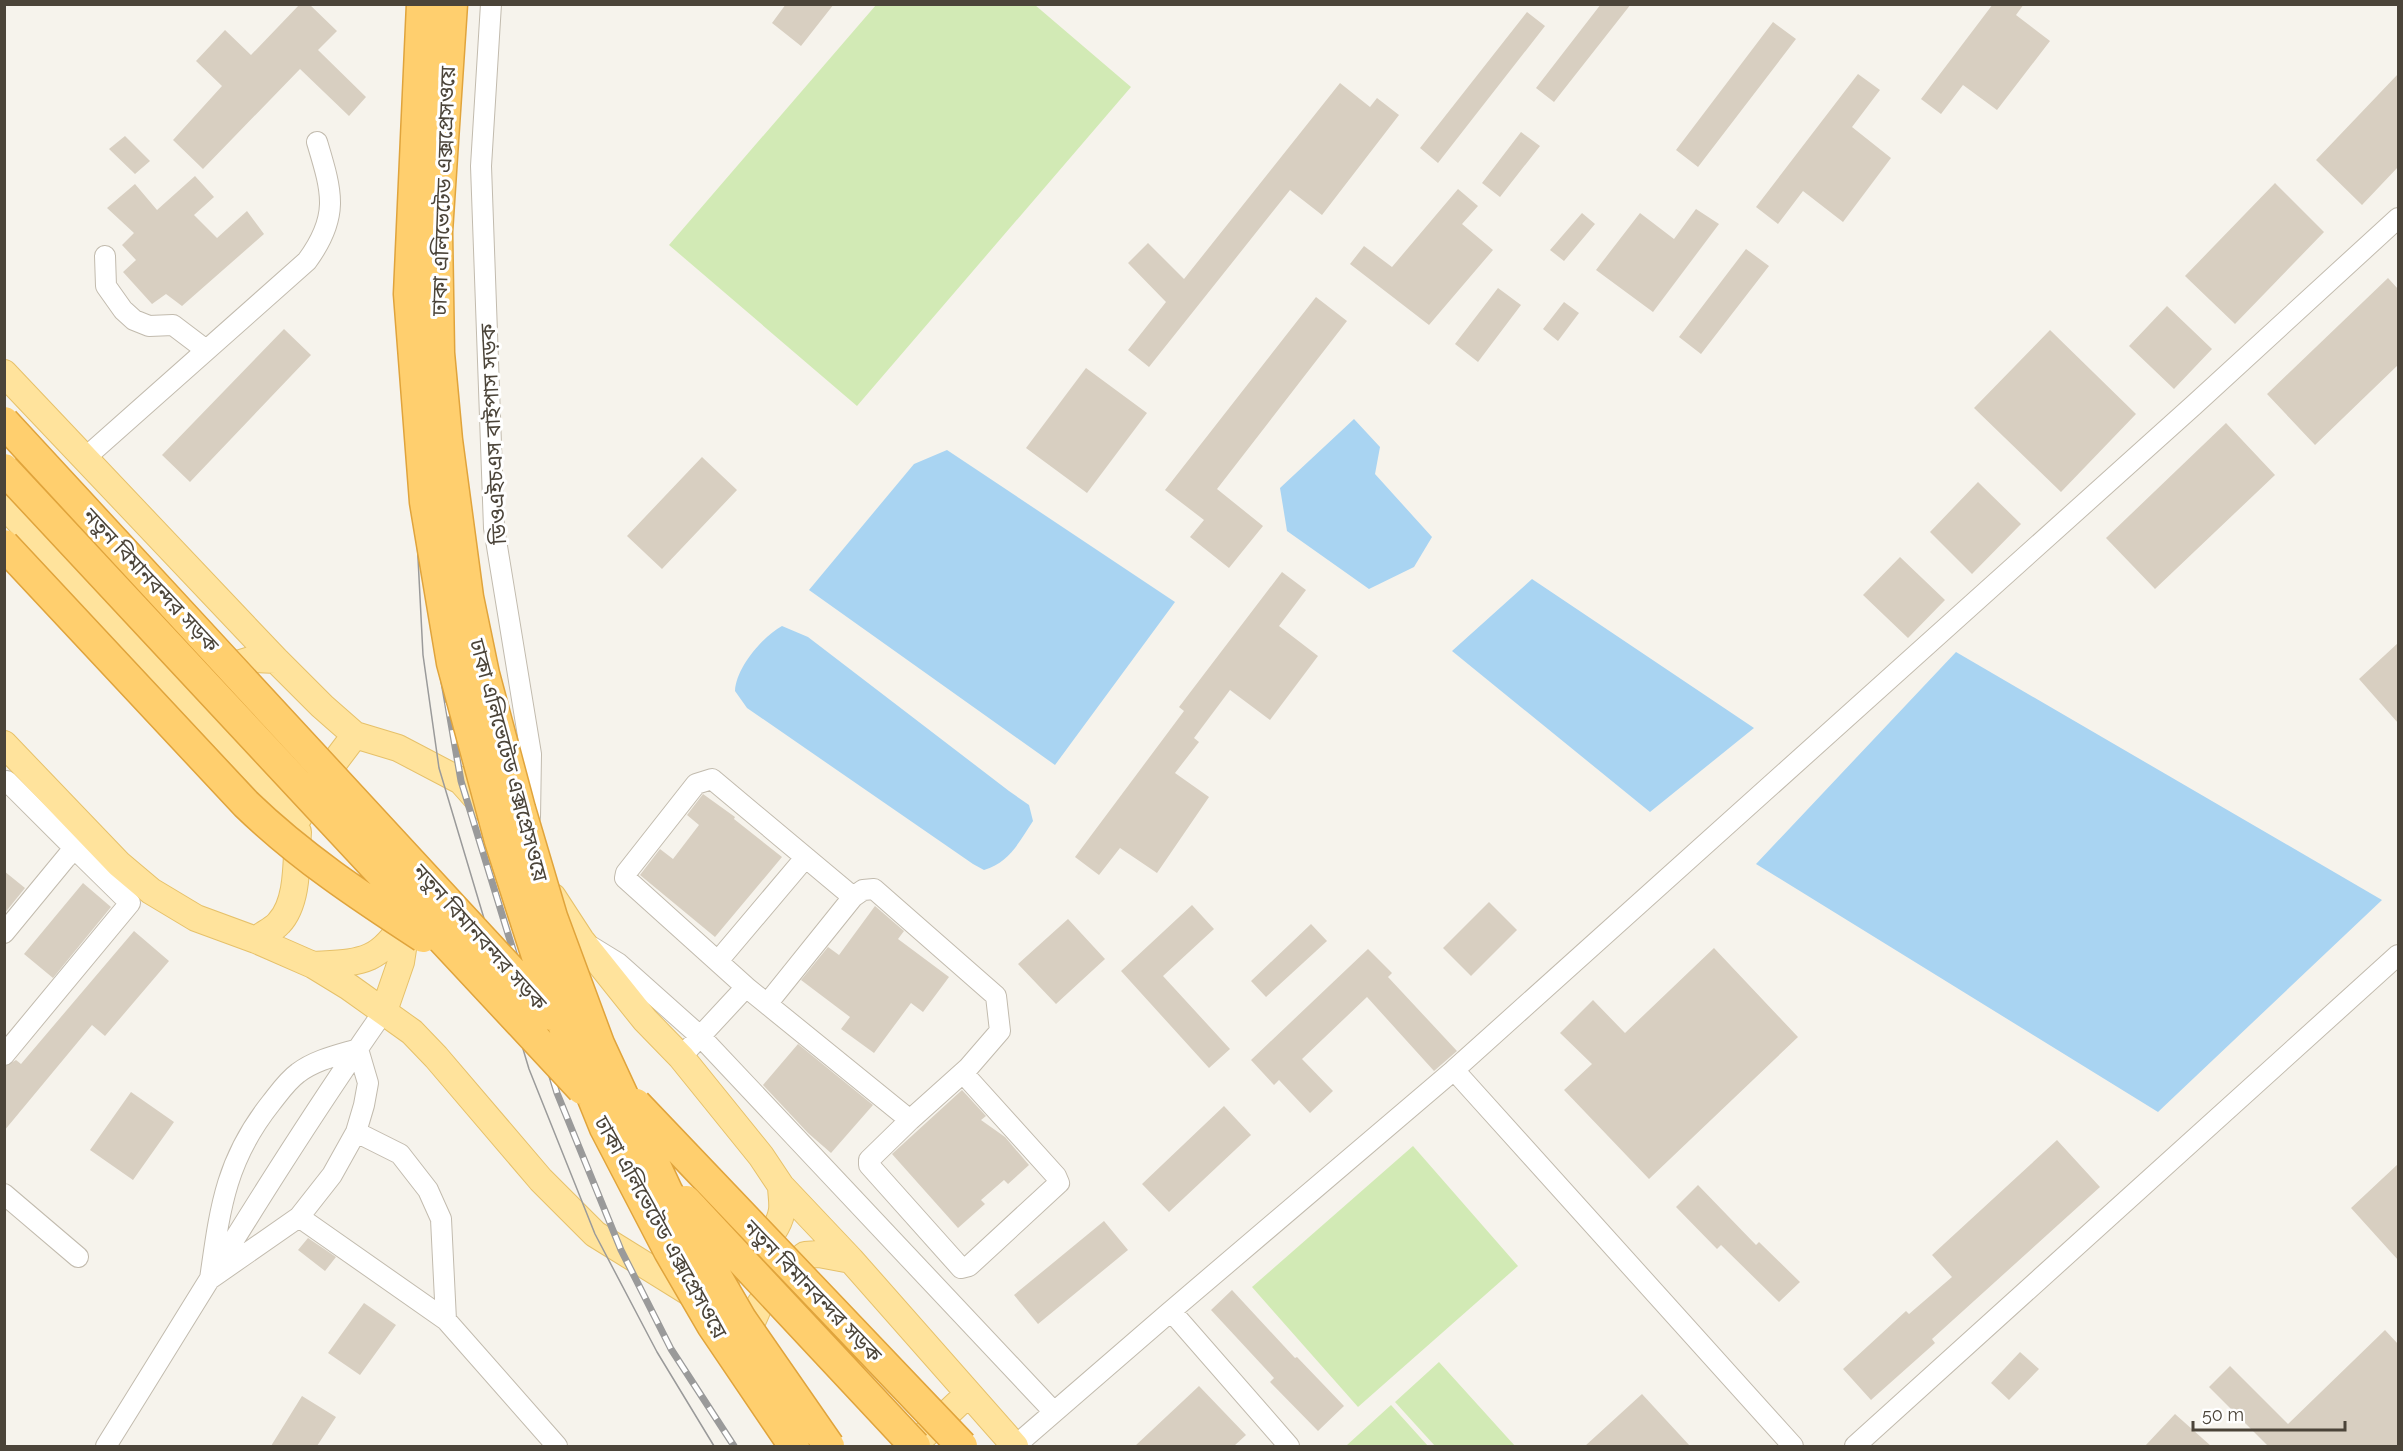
<svg xmlns="http://www.w3.org/2000/svg" width="2403" height="1451" font-family="Raleway,'Noto Sans Bengali',sans-serif">
<rect width="100%" height="100%" fill="#f6f3ec"/>
<path fill="#d2eab5" d="M876,5H1035L1131,87L857,406L669,245Z
M1413,1146L1518,1266L1358,1407L1252,1287Z
M1439,1362L1515,1446H1435L1395,1402Z
M1391,1405L1428,1446H1348L1347,1445Z"/>
<path fill="#a9d4f2" d="M1354,419L1380,447L1375,474L1432,537L1414,567L1369,589L1287,531L1280,488Z
M947,450L1175,602L1055,765L809,590L914,464Z
M1532,579L1754,728L1650,812L1452,651Z
M782,626L808,637L1009,791L1029,805L1033,821C1019,842 1010,862 984,870L973,864L747,708L735,691C736,668 762,637 782,626Z
M1956,652L2382,900L2158,1112L1756,864Z"/>
<path fill="#d8cfc1" d="M300,4H309L337,31L318,50L366,97L349,116L300,69L203,169L173,140L222,86L196,61L225,30L251,55Z
M786,4H834L801,46L772,23Z
M1601,4H1631L1554,102L1536,88Z
M1993,4H2024L2016,15L2050,41L1997,110L1963,85L1941,114L1921,99Z
M1527,12L1545,26L1438,163L1420,148Z
M1773,22L1796,39L1698,167L1676,150Z
M1858,74L1880,90L1852,127L1891,158L1843,222L1803,191L1778,224L1756,207Z
M2398,74V167L2362,205L2316,160Z
M1340,83L1370,107L1377,98L1399,115L1322,215L1290,190L1149,367L1128,350L1166,302L1128,263L1148,243L1184,279Z
M1521,132L1540,146L1500,197L1482,183Z
M125,136L150,161L135,174L109,149Z
M195,176L214,197L194,215L217,238L247,211L264,234L182,306L166,294L152,304L123,272L136,260L122,245L134,233L107,208L135,184L157,210Z
M2275,183L2324,232L2235,324L2185,276Z
M1458,189L1478,206L1462,224L1493,250L1429,325L1350,264L1364,246L1392,267Z
M1696,209L1719,224L1653,312L1596,270L1640,213L1674,239Z
M1582,213L1595,224L1564,261L1550,250Z
M1746,249L1769,266L1701,354L1679,337Z
M2388,278L2398,289V365L2315,445L2267,394Z
M1498,288L1521,305L1478,362L1455,344Z
M1316,297L1347,321L1217,489L1263,526L1229,568L1190,537L1204,520L1165,490Z
M1564,302L1579,313L1558,341L1543,329Z
M2167,306L2212,349L2174,389L2129,346Z
M284,329L311,355L190,482L162,455Z
M2050,330L2136,414L2061,492L1974,408Z
M1086,368L1147,413L1087,493L1026,448Z
M2226,423L2275,475L2155,589L2106,538Z
M702,457L737,490L662,569L627,536Z
M1978,482L2021,524L1972,574L1930,532Z
M1900,557L1945,600L1908,638L1863,595Z
M1282,572L1306,590L1279,626L1318,656L1270,720L1230,690L1194,738L1199,742L1175,773L1209,797L1157,873L1120,848L1099,875L1075,857L1184,711L1179,707Z
M2398,643V723L2359,679Z
M703,794L735,817L734,819L782,857L715,937L640,875L660,849L673,859L699,825L687,815Z
M4,871L25,888L4,914Z
M83,883L111,907L53,978L24,954Z
M1489,902L1517,930L1471,976L1443,948Z
M1192,905L1214,929L1163,976L1230,1049L1209,1068L1121,971Z
M875,906L904,931L898,939L949,977L923,1012L911,1003L874,1053L841,1029L850,1017L801,980L828,947L839,955Z
M1068,919L1105,959L1056,1004L1018,964Z
M1311,924L1327,941L1266,997L1251,981Z
M134,931L169,961L105,1036L92,1025L4,1131V1067L16,1060L21,1064Z
M1714,948L1798,1037L1649,1179L1564,1090L1592,1064L1560,1033L1593,1000L1625,1033Z
M1368,949L1392,973L1388,977L1457,1051L1434,1071L1367,997L1302,1059L1333,1091L1310,1113L1279,1080L1274,1085L1251,1060Z
M798,1044L873,1105L831,1153L808,1133L763,1085Z
M962,1090L986,1116L981,1120L1005,1137L1029,1165L1008,1184L1004,1180L981,1200L985,1204L958,1228L892,1154Z
M131,1092L174,1122L133,1180L90,1150Z
M1224,1106L1251,1135L1169,1212L1142,1184Z
M2057,1140L2100,1187L1932,1339L1935,1343L1871,1400L1843,1369L1906,1311L1909,1314L1952,1277L1932,1255Z
M2398,1164V1260L2351,1208Z
M1698,1185L1756,1245L1759,1242L1800,1282L1779,1302L1721,1245L1717,1249L1676,1207Z
M1104,1221L1128,1250L1038,1324L1014,1295Z
M308,1238L336,1257L325,1271L298,1250Z
M1232,1290L1295,1358L1297,1357L1344,1406L1318,1431L1270,1382L1274,1378L1211,1310Z
M364,1303L396,1325L360,1375L328,1353Z
M2385,1330L2398,1344V1446H2268L2209,1387L2230,1366L2288,1424Z
M2020,1352L2039,1369L2009,1400L1991,1383Z
M1199,1386L1246,1435L1234,1446H1135Z
M1642,1394L1690,1446H1585Z
M302,1396L336,1417L317,1446H271Z
M2175,1414L2211,1446H2145Z"/>
<g fill="none" stroke-linecap="round" stroke-linejoin="round">
<defs>
<path id="minor" d="M491,4L481,166L494,528L531,754L530,817
M105,256L106,286L123,310L134,320L149,326L173,325L206,350
M85,458L307,261C340,216 332,192 317,142
M4,784L7,781L74,848L66,858
M4,933L74,848L130,903L4,1055
M592,947L618,963L701,1037L1054,1412
M718,961L805,858
M746,987L625,878L626,873L696,784L712,779L853,897
M358,1049L368,1083L364,1105L356,1132L332,1175L299,1217L210,1279C220,1209 225,1161 271,1103C279,1093 287,1081 298,1073C315,1060 338,1055 358,1049Z
M681,1057L746,987L767,1004L910,1120L968,1068L1000,1031L996,996L874,889L863,890L853,897L767,1004
M1454,1070L2194,405L2398,218
M910,1120L869,1160V1165L961,1268L969,1266L1059,1183L1056,1176L963,1073
M356,1132L400,1154L428,1190L441,1219L446,1320L557,1446
M4,1194L78,1257
M299,1217L446,1320
M106,1446C197,1301 285,1152 384,1011
M1015,1446L1171,1311
M1289,1446L1171,1311L1454,1070L1793,1446
M1855,1446L2398,955"/>
<path id="major" d="M4,373L276,660L322,706L355,735L398,748L461,781L493,817
M4,505L299,817
M209,712V698L218,685L241,663L254,659L276,660
M4,744L119,864L151,891L196,918L256,940L313,965L349,987L412,1032L436,1057L541,1180L595,1234L695,1296
M315,788L355,735
M553,897L581,940L645,1020L681,1057L761,1156L781,1186L851,1260L1015,1446
M256,940C263,934 273,930 279,923C299,902 296,860 298,832
M313,965C360,962 379,964 405,920
M384,1011L401,962L409,910
M728,1275C748,1259 778,1237 782,1210C783,1202 781,1193 781,1186
M746,1336L760,1304L777,1280L805,1255L819,1254L851,1260
M913,1446L968,1394"/>
</defs>
<use href="#minor" stroke="#c2bbae" stroke-width="22"/>
<use href="#major" stroke="#e6c16a" stroke-width="28"/>
<use href="#minor" stroke="#fff" stroke-width="20"/>
<use href="#major" stroke="#ffe39c" stroke-width="26"/>
<path stroke="#9a9a9a" stroke-width="1.5" d="M426,4L413,461L423,655L439,768L529,1069L595,1234L657,1352L714,1446"/>
<defs>
<path id="rail" d="M445,4L426,469L439,654L461,781L557,1093L621,1250L671,1349L734,1446"/>
</defs>
<use href="#rail" stroke="#9a9a9a" stroke-width="7"/>
<use href="#rail" stroke="#fff" stroke-width="4.5" stroke-dasharray="14" stroke-linecap="butt"/>
<defs>
<path id="highway-bridge" d="M422,4L409,294L425,502L452,663L500,841L543,975L605,1128L669,1251L712,1325L794,1446
M452,4L437,232L439,353L447,440L468,597L484,674L520,809L552,917L599,1044L667,1191L741,1319L829,1446
M4,422L552,1015
M4,469L582,1089
M4,545L246,804C301,857 360,896 423,937
M636,1104L962,1446
M686,1201L915,1446"/>
</defs>
<use href="#highway-bridge" stroke="#e0a43c" stroke-width="33" stroke-linecap="butt"/>
<use href="#highway-bridge" stroke="#ffcf6e" stroke-width="30"/>
</g>
<g text-anchor="middle" dominant-baseline="central" stroke-width="6" stroke-linejoin="round" paint-order="stroke">
<g font-size="21" fill="#4b4439" stroke="#fff">
<text transform="translate(443 191) rotate(-88)">ঢাকা এলিভেটেড এক্সপ্রেসওয়ে</text>
<text transform="translate(493 434) rotate(-93)">ডিওএইচএস বাইপাস সড়ক</text>
<text transform="translate(151 580) rotate(47)">নতুন বিমানবন্দর সড়ক</text>
<text transform="translate(509 760) rotate(75)">ঢাকা এলিভেটেড এক্সপ্রেসওয়ে</text>
<text transform="translate(480 937) rotate(48)">নতুন বিমানবন্দর সড়ক</text>
<text transform="translate(661 1227) rotate(61)">ঢাকা এলিভেটেড এক্সপ্রেসওয়ে</text>
<text transform="translate(813 1291) rotate(46)">নতুন বিমানবন্দর সড়ক</text>
</g>
</g>
<rect width="2403" height="1451" fill="none" stroke="#4b4439" stroke-width="12"/>
<path d="M2193 1421v9h152v-9" fill="none" stroke="#4b4439" stroke-width="3"/>
<text x="2202" y="1421" font-size="18" fill="#4b4439" stroke="#ffffff" stroke-width="4.5" paint-order="stroke">50 m</text>
</svg>
